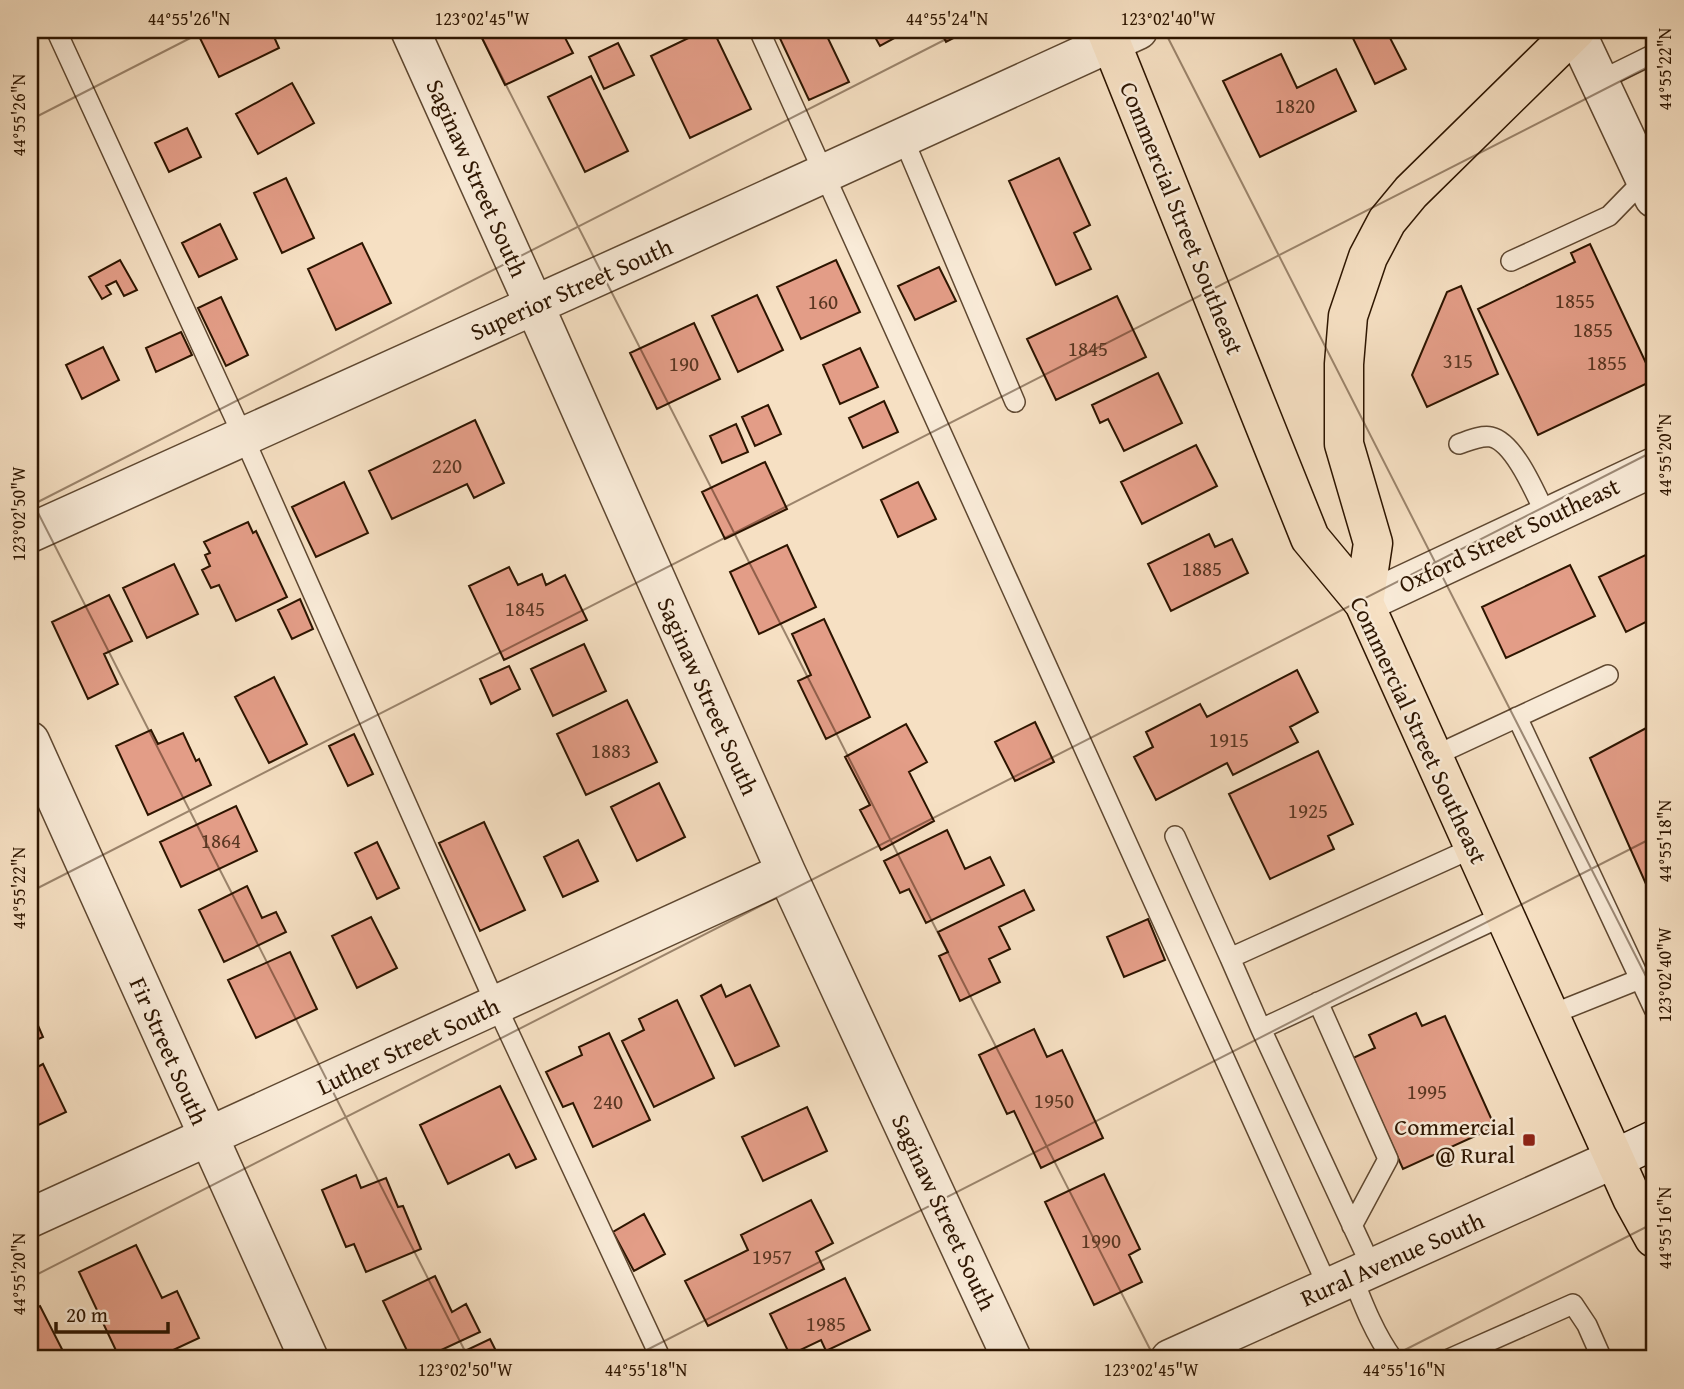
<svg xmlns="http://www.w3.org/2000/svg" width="1684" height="1389" font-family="'Gentium Book Plus',serif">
<rect width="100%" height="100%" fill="#f6e0c3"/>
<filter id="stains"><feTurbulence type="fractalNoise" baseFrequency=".00286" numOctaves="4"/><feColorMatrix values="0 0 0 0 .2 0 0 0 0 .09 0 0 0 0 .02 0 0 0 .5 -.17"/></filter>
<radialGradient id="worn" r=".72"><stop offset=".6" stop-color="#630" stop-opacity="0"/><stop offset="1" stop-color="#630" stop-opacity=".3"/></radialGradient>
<path fill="#e39d87" stroke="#2d1500" stroke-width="2" d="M196,30H271L279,48L219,77Z
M478,30H561L573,53L505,85Z
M705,30H713L751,109L690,138L651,56Z
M776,30H824L849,82L809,100Z
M871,30H898L900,35L880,46Z
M940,30H969L946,42Z
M1349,30H1402L1389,36L1406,69L1375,84Z
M618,43L634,75L604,89L589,57Z
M1281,54L1297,88L1336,69L1356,111L1260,157L1223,81Z
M591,76L628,151L585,172L548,97Z
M292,83L314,123L258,154L236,114Z
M187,128L201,157L169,172L155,143Z
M1059,158L1090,225L1074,233L1091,269L1056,285L1009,181Z
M286,178L314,238L282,253L254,193Z
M220,224L237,259L199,277L182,243Z
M362,243L391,303L336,330L308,269Z
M1590,244L1654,380L1538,435L1478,309L1575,262L1571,253Z
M120,260L137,290L124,296L116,281L106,286L111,294L102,299L89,277Z
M836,260L860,312L801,339L777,287Z
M939,267L956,301L915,320L898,286Z
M1461,286L1498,374L1427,407L1412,375L1447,292Z
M757,295L783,350L738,372L712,316Z
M1117,296L1146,357L1056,400L1027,339Z
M221,297L248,355L226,366L198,308Z
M694,323L720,379L657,409L630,353Z
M181,332L192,355L156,372L146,348Z
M103,347L119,380L82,399L66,365Z
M860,348L878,387L840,404L823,365Z
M1158,373L1182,423L1124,451L1108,419L1100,423L1092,405Z
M884,401L898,432L863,448L849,418Z
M768,405L781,434L755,446L742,417Z
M475,420L504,483L474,498L467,484L392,519L369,471Z
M736,424L748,452L722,463L710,436Z
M1196,445L1217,486L1142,524L1121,482Z
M765,462L787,509L725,539L702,492Z
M344,482L368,533L316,557L292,507Z
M918,482L936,519L898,537L881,500Z
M248,522L253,533L256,531L287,597L236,621L219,585L211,588L202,570L210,566L205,555L210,553L204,542Z
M1209,534L1215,547L1232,539L1248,573L1171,611L1148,564Z
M787,545L816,607L759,634L730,572Z
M1654,551V618L1626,632L1599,577Z
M174,564L198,614L147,638L123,588Z
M1570,565L1595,616L1506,658L1482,607Z
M509,567L518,585L542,574L546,585L565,575L587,620L504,660L469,586Z
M109,595L132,641L104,654L118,684L88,699L52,622Z
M300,599L313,629L292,639L278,610Z
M824,619L870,717L826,739L798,681L811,675L792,634Z
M584,644L606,691L553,716L531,669Z
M509,666L520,689L491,704L480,679Z
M1297,670L1318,712L1290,727L1298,742L1233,775L1227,763L1156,800L1134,757L1153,747L1146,732L1200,704L1207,717Z
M274,677L307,744L269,763L235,697Z
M627,700L657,762L586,795L557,734Z
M1035,722L1054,762L1015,781L995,742Z
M906,724L927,762L909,772L934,821L881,850L860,810L870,805L845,757Z
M1650,726L1654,736V902L1590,758Z
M151,730L158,744L183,733L196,761L199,759L211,785L148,815L116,746Z
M354,734L373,774L348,786L329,746Z
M1318,751L1353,824L1328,836L1334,849L1270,879L1229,794Z
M659,783L685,837L637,861L611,807Z
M236,806L257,851L181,887L160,842Z
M484,822L525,910L480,931L439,843Z
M947,830L965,869L990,857L1004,885L926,923L909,889L900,893L884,861Z
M578,840L598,881L563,897L544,857Z
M377,842L399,888L377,899L355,853Z
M247,886L262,918L276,912L286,932L224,962L199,910Z
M1024,890L1034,910L999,927L1010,949L989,959L1000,982L960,1001L939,956L948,952L938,932Z
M371,917L397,968L357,988L332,936Z
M1148,919L1165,960L1124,977L1107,937Z
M290,952L317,1009L256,1038L228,980Z
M721,985L726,997L750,985L779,1046L735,1066L701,996Z
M677,1000L714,1078L654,1107L622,1041L644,1030L639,1019Z
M30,1007L43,1037L30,1043Z
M1416,1013L1422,1026L1445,1016L1495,1127L1403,1169L1353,1058L1375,1048L1369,1035Z
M1034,1029L1047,1057L1062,1050L1103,1138L1041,1168L1014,1111L1007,1114L979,1055Z
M609,1033L650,1120L593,1147L573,1103L563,1107L546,1072L582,1055L579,1047Z
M43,1064L66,1112L30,1129V1071Z
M500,1086L536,1159L516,1168L509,1154L448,1184L420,1125Z
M807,1107L827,1151L763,1181L742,1137Z
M1104,1174L1140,1249L1129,1255L1142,1282L1094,1305L1045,1202Z
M356,1175L361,1188L386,1178L398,1207L403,1206L421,1249L366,1272L354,1244L346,1247L322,1190Z
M811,1200L833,1243L816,1252L824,1269L708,1326L685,1281L748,1250L741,1235Z
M644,1214L665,1254L634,1271L613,1232Z
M136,1245L162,1298L177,1291L199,1338L154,1359H120L79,1272Z
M435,1276L452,1312L466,1304L480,1332L422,1359H411L383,1301Z
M845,1278L870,1330L826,1351L821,1340L790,1355L770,1314Z
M40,1306L67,1359H30V1311Z
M490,1339L500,1359H448Z"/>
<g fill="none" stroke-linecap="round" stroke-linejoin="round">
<defs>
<path id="lane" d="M56,30L243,436L496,1005L661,1359
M759,30L1328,1287
M1599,81L1654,54
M903,138L1015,402
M1511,261L1609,216L1645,179
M1459,444C1468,441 1481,435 1491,437C1515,442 1537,497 1547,517
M1517,717L1654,1009
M1434,756L1608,675
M1175,836L1230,958L1475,847
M1230,958L1261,1029
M1318,1002L1388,1159L1352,1226
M1550,1015L1640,979
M1372,1268L1261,1029L1505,915
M1352,1276C1363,1304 1375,1335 1393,1359
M1449,1359L1573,1304L1587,1325L1602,1359"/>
<path id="street" d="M410,30L544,327L786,872L1012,1359
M1575,30L1654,198
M30,533L672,243L1138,30
M1364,603L1654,467
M30,741L309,1359
M30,1218L786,872
M1170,1359L1614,1159"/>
<path id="secondary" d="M1614,1159L1654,1140"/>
<path id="primary" d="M1106,30L1310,538L1364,603L1632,1198L1654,1238
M1364,603L1373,543L1344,444V364L1348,316L1368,257L1387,221L1411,192L1576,30"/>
</defs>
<use href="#lane" stroke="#5f4831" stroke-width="22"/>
<use href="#street" stroke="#5f4831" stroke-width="41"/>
<use href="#secondary" stroke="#2d1500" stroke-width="41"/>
<use href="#primary" stroke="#2d1500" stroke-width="41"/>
<use href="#lane" stroke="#f9ebd8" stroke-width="19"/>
<use href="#street" stroke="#f9ebd8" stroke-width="38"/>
<use href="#secondary" stroke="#f9ebd8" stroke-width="38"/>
<use href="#primary" stroke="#f6e0c3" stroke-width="38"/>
</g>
<path fill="none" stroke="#2d1500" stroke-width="2" stroke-opacity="0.45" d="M478,30L1155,1359M1164,30L1654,992M30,120L206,30M30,497L469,1359M30,506L964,30M30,892L1654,64M30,1278L1654,451M629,1359L1654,837M1387,1359L1654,1223"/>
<rect fill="#8f2418" stroke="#f9ebd8" stroke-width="2.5" x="1522" y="1133" width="14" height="14" rx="3.5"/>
<g text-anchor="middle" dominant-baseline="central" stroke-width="5" stroke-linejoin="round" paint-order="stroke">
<g font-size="21" fill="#5a3722">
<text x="1295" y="105">1820</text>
<text x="1575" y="300">1855</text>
<text x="823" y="301">160</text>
<text x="1593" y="329">1855</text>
<text x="1088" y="348">1845</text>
<text x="1458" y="360">315</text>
<text x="1607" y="362">1855</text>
<text x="684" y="363">190</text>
<text x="447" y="465">220</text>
<text x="1202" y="568">1885</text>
<text x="525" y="608">1845</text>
<text x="1229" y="739">1915</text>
<text x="611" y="750">1883</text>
<text x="1308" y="810">1925</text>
<text x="221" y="840">1864</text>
<text x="1427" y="1091">1995</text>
<text x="1054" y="1100">1950</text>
<text x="608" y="1101">240</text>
<text x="1101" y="1240">1990</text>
<text x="772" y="1256">1957</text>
<text x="826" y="1323">1985</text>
</g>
<g font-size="24" fill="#2d1500" stroke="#f9ebd8">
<text transform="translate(477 178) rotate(66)">Saginaw Street South</text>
<text transform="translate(1182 218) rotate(68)">Commercial Street Southeast</text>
<text transform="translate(571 289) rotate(-24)">Superior Street South</text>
<text transform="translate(1509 535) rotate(-25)">Oxford Street Southeast</text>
<text transform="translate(708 696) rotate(66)">Saginaw Street South</text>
<text transform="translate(1419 730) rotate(65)">Commercial Street Southeast</text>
<text transform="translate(408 1046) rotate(-25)">Luther Street South</text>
<text transform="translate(169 1051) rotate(66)">Fir Street South</text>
<text transform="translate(944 1212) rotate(65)">Saginaw Street South</text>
<text transform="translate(1392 1259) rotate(-24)">Rural Avenue South</text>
</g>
<g font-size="24" fill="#2d1500" stroke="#f9ebd8" text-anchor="end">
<text x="1515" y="1126">Commercial<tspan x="1515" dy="28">@ Rural</tspan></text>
</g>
</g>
<rect width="1684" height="1389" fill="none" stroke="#f6e0c3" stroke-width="77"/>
<path d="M56 1322v10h112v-10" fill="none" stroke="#2d1500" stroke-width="3.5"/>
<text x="66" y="1322" font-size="21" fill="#2d1500" stroke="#f9ebd8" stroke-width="5" paint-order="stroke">20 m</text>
<rect x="38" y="38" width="1608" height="1312" fill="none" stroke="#2d1500" stroke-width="2.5"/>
<g font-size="18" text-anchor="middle" fill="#2d1500">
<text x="189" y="25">44°55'26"N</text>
<text x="482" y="25">123°02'45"W</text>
<text x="947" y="25">44°55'24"N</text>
<text x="1168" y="25">123°02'40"W</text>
<text transform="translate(1665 69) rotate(-90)" y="6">44°55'22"N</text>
<text transform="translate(19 115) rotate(-90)" y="6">44°55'26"N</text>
<text transform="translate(1665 455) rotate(-90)" y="6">44°55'20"N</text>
<text transform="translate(19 514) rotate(-90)" y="6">123°02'50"W</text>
<text transform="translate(1665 841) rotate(-90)" y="6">44°55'18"N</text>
<text transform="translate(19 888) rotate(-90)" y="6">44°55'22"N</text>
<text transform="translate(1665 975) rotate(-90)" y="6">123°02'40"W</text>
<text transform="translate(1665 1228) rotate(-90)" y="6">44°55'16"N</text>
<text transform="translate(19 1274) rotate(-90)" y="6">44°55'20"N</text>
<text x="465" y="1376">123°02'50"W</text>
<text x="646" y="1376">44°55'18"N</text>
<text x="1151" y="1376">123°02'45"W</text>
<text x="1404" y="1376">44°55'16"N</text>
</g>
<rect width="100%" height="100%" filter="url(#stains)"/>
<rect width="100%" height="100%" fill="url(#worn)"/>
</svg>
